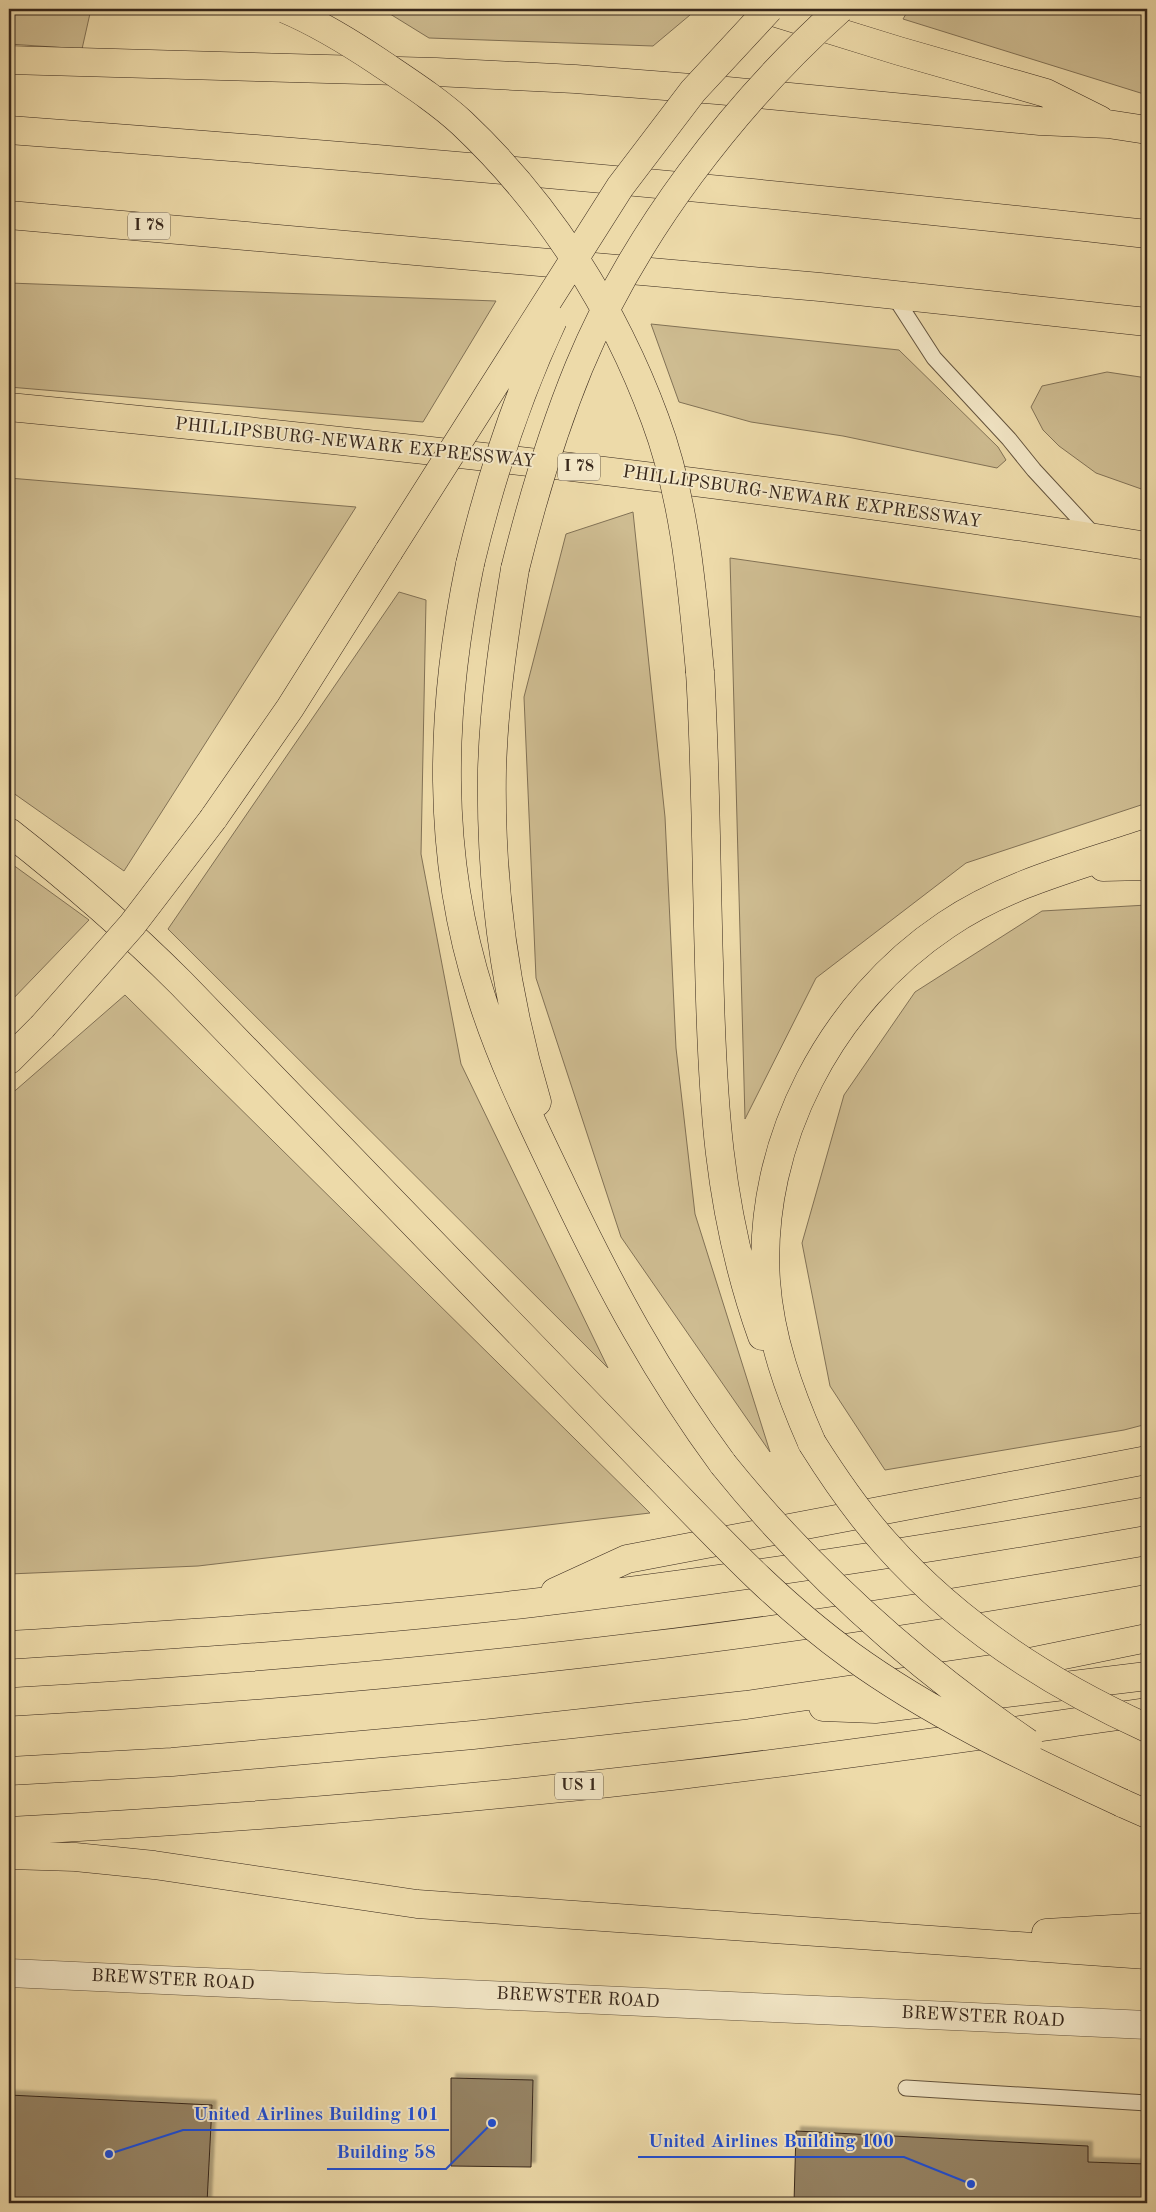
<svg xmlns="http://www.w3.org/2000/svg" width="1156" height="2212" font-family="'Old Standard TT',serif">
<defs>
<filter id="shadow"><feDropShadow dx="4.5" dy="-4.5" stdDeviation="1" flood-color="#0004"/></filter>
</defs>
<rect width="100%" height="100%" fill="#eddaa9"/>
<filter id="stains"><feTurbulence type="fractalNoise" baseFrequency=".004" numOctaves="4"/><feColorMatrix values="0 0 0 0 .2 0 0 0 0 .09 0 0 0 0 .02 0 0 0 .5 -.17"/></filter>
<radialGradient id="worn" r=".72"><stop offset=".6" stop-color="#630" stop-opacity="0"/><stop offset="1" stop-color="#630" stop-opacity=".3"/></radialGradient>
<path fill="#cebc91" stroke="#827256" d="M9,9H91L82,49L9,44Z
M382,9H673L690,15L653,46L429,38Z
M909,9H1147V95L903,19Z
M9,283L496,301L423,422L9,387Z
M651,324L899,350L998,447L1006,460L997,468L843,436L751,422L679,402Z
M1107,372L1147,378V491L1096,473L1059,446L1043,430L1031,407L1042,386Z
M9,478L356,507L124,871L9,790Z
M633,512L665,817L676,1048L695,1214L770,1452L621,1237L536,978L524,697L566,534Z
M730,558L1147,618V803L966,863L816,978L745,1119Z
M399,592L426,600L421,854L461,1064L608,1368L168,929Z
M9,862L89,920L9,1003Z
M1147,905V1424L1124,1430L885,1470L830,1386L802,1243L844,1095L915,992L1042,911Z
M125,995L650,1513L198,1566L9,1574V1096Z"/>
<path fill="#968465" stroke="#37271b" filter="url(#shadow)" d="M451,2078L533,2080L531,2167L451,2166Z
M9,2095L212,2105L207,2203H9Z
M796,2131L1088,2146V2162L1147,2164V2203H794Z"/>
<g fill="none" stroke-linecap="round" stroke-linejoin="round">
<defs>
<path id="service" d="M894,296L934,358L1009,439L1034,470L1095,536
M906,2088L1147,2103"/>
<path id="tertiary" d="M9,1973L1147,2025"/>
<path id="motorway" d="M763,9L899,51L1046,93L1100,120
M9,60L436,72L575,79L717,90L1040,121L1108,124L1147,130
M9,130C389,158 769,192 1147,234
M9,215L820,287L1147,322
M9,407C389,444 769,486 1147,546
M470,564C440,709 435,854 481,996C502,1063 533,1125 563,1188C610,1287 658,1376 723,1464
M515,569C504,635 494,702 492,769C490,880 505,995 537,1102
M700,672C706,768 706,866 709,963C712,1094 717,1211 762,1336
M213,819L290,708L389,551
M9,832C69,879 127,929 181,983L657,1475
M1103,867L1147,866
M9,1060L42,1027
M812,1443C789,1391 770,1338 766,1281C757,1142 831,1002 946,925C1006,884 1079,866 1147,843
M555,1592L627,1559L1147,1460
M9,1645C183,1634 358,1623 532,1603C738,1579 943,1547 1147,1511
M9,1702C222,1690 434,1672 646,1646C814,1626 981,1599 1147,1570
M823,1707L875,1709L1147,1676
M9,1771L172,1762L473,1735L746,1705L1005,1667L1147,1638
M1122,1803L1147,1814
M9,1831C233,1819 457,1801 680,1775C836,1757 991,1734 1147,1712
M9,1855L75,1857L154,1865L417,1904L1147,1955
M1046,1933L1147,1927"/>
</defs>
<use href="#service" stroke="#64543e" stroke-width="17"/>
<use href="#tertiary" stroke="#64543e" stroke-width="29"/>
<use href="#motorway" stroke="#37271b" stroke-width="29"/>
<use href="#service" stroke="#f3e7c7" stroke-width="15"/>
<use href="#tertiary" stroke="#f3e7c7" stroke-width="28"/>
<use href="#motorway" stroke="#eddaa9" stroke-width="28"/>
<defs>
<path id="motorway-bridge" d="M285,9C318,23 349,42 379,62C407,81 437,100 462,123C549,205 614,308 655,419C685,499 692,587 700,672
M389,551L620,187L693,91L769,9
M470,564C490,480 516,399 553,320
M515,569C532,500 552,433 579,367C634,234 734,104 840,9
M42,1027L132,925L213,819
M812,1443C834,1478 858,1513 886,1544C957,1624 1050,1684 1147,1728
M723,1464C810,1572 914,1665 1028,1743
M657,1475C718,1538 778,1603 850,1655C934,1716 1028,1759 1122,1803"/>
</defs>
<use href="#motorway-bridge" stroke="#37271b" stroke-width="29" stroke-linecap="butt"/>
<use href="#motorway-bridge" stroke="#eddaa9" stroke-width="28"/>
</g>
<g text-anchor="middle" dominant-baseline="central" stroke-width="4" stroke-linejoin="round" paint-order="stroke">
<g fill="#f3e7c7" stroke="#6f614f" stroke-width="1">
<rect x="128" y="212.5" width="42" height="27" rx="4"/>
<rect x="558" y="453.5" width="42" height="27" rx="4"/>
<rect x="555" y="1772.5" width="48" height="27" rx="4"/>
</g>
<g font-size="16" font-weight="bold" fill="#37271b">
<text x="149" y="226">I 78</text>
<text x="579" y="467">I 78</text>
<text x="579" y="1786">US 1</text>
</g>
<g font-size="18" fill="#37271b" stroke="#f3e7c7">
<text transform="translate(355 443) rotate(6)">PHILLIPSBURG-NEWARK EXPRESSWAY</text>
<text transform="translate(802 497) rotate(8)">PHILLIPSBURG-NEWARK EXPRESSWAY</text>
<text transform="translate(173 1980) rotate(3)">BREWSTER ROAD</text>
<text transform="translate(578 1998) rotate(3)">BREWSTER ROAD</text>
<text transform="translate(983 2017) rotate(3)">BREWSTER ROAD</text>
</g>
</g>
<path fill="none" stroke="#1d4ed8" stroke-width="2" d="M109 2154L183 2130H449M971 2184L904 2157H638M492 2123L446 2169H327"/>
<g fill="#1d4ed8" stroke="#f3e7c7" stroke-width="2">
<circle cx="109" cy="2154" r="5"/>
<circle cx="971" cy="2184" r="5"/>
<circle cx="492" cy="2123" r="5"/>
</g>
<g font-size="19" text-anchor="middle" font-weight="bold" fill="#1d4ed8" stroke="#f3e7c7" stroke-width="4" stroke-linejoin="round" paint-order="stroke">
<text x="316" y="2120">United Airlines Building 101</text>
<text x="771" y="2147">United Airlines Building 100</text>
<text x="386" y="2158">Building 58</text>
</g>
<rect width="1156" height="2212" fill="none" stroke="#eddaa9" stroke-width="30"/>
<rect x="10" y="10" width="1136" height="2192" fill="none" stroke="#37271b" stroke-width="2.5"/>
<rect x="15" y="15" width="1126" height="2182" fill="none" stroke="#37271b"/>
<rect width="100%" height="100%" filter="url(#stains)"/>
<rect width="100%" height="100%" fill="url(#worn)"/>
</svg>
